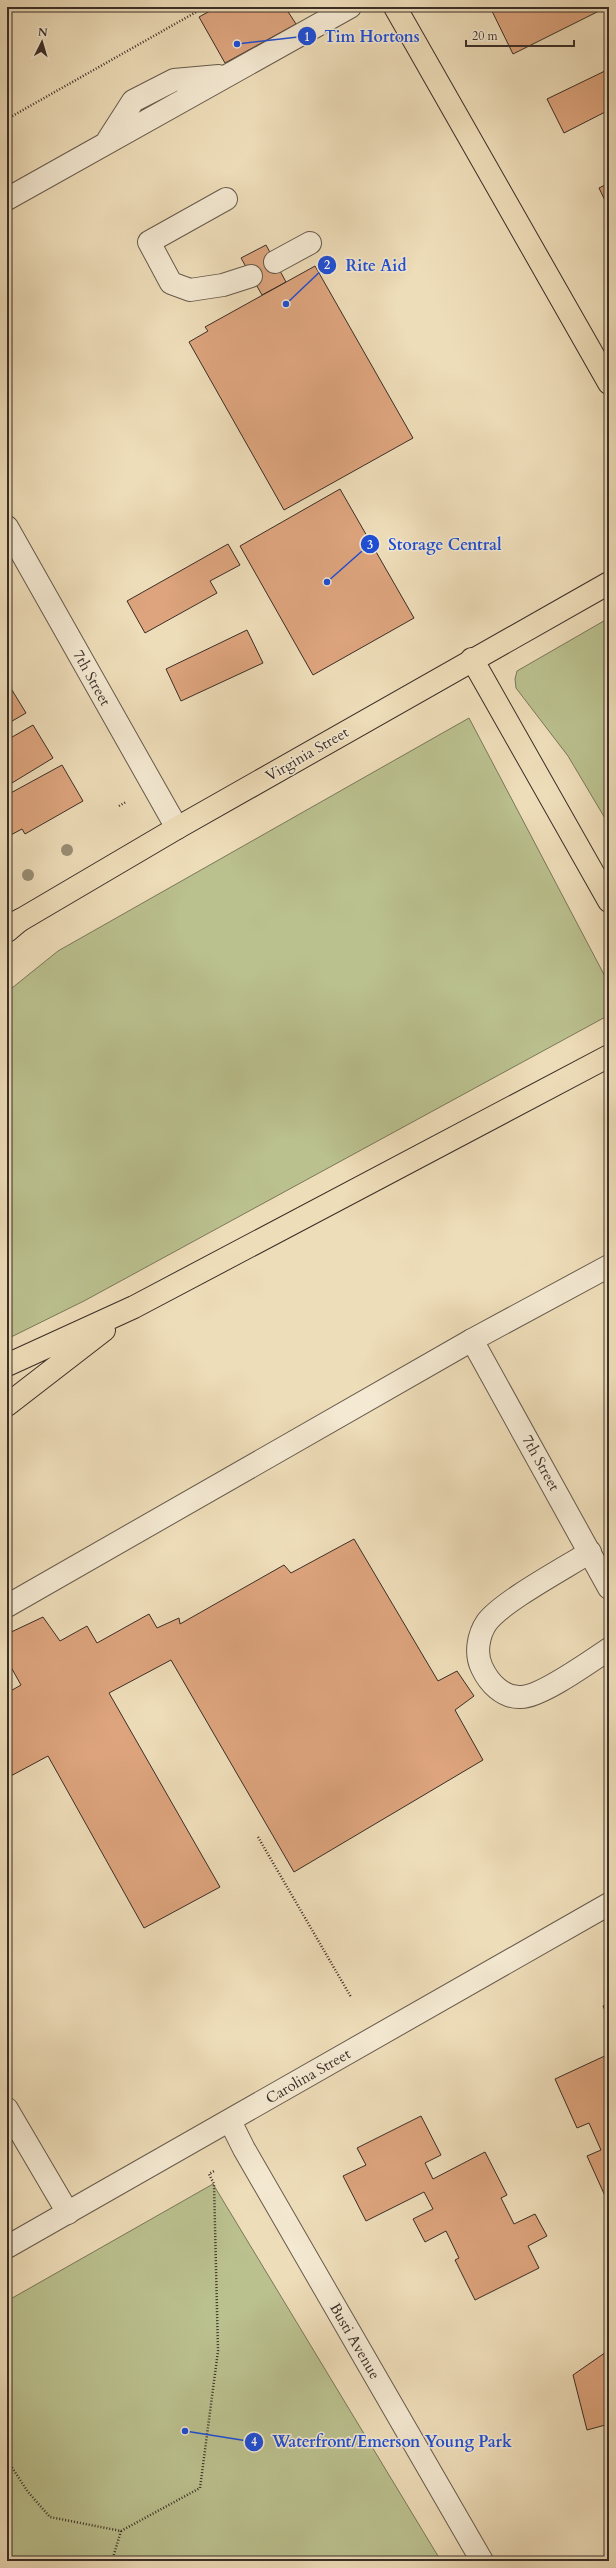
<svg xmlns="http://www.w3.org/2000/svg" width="616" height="2568" font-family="Cardo,serif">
<rect width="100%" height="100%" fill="#eeddb9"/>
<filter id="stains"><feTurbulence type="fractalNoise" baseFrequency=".005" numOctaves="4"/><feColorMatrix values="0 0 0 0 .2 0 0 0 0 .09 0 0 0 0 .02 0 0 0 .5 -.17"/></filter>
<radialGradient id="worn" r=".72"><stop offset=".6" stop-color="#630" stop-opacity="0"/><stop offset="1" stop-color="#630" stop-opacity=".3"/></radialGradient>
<path fill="#bac08e" stroke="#7a775a" d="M609,618V825L568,756L516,688L515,679L517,671Z
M469,718L609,984V1015L84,1301L7,1339V992L58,951Z
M213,2184L441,2561H7V2301Z"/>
<path fill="#dda47d" stroke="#3a2e27" d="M217,7H285L296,24L225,63L199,17Z
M490,7H607L513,54Z
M609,69V110L564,133L547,99Z
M609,183V209L599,188Z
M266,245L286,282L262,295L241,258Z
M315,266L413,438L284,510L189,342L208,331L205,327Z
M340,489L414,618L313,675L240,546Z
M228,544L240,565L210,581L217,593L145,633L127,601Z
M247,630L263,663L181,701L166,669Z
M7,682L26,713L7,724Z
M33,725L53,758L7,786V740Z
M62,765L83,801L25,834L22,829L7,837V795Z
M354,1539L438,1681L457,1671L474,1696L455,1710L483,1760L294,1872L171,1660L109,1693L220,1887L144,1928L48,1756L7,1778V1693L21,1685L7,1660V1634L43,1617L60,1641L87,1626L97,1643L149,1614L157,1628L179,1618L180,1624L284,1565L291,1573Z
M609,2003V2020L603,2006Z
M609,2054V2196L606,2198L587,2156L601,2150L589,2123L577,2128L555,2079Z
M421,2116L441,2155L425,2163L433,2179L485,2152L507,2195L501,2198L514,2224L535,2214L547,2236L528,2246L539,2268L475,2300L455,2260L459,2258L446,2231L425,2242L413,2219L433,2209L424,2192L366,2221L343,2176L366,2165L357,2148Z
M609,2350V2424L587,2430L573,2375Z"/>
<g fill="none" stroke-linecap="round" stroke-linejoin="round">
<defs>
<path id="lane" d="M108,140L133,101L174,80L219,76
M7,199L350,7
M226,199L149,242L171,283L190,290L223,285L251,276
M275,262L310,243
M590,1552C565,1568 503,1601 487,1622C478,1635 475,1654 482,1668C489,1683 503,1698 521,1697C541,1697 591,1661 609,1649
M7,1606L472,1340L609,1266
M7,2109L68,2213"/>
<path id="street" d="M7,527L177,828
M472,1340L609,1588
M230,2121L244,2149L482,2561
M7,2247L609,1904"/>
<path id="primary" d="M395,7L609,383
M7,928L177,828L609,583"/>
<path id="highway" d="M472,659L609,901
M7,931L20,920
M7,1365L134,1307L609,1056
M7,1405L104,1330"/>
</defs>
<use href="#lane" stroke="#675a4c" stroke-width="24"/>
<use href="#street" stroke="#675a4c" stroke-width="24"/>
<use href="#primary" stroke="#3a2e27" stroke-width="24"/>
<use href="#highway" stroke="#3a2e27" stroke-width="24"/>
<path stroke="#3a2e27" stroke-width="2.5" stroke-dasharray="1 2" stroke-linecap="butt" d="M7,119L205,7
M119,806L126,802
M258,1837L351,1997
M7,2460L28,2492L50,2517L121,2531L112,2561
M121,2531L200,2488L218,2351L214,2184L209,2174L214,2171"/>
<use href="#lane" stroke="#f4e9d2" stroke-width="22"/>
<use href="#street" stroke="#f4e9d2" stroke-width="22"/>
<use href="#primary" stroke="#eeddb9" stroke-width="22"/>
<use href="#highway" stroke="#eeddb9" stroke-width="22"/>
</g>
<g fill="#998d74">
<circle cx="67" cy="850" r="6"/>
<circle cx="28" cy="875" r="6"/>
</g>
<g text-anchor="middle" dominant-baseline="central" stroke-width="3" stroke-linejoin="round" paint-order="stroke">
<g font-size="15" fill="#3a2e27" stroke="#f4e9d2">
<text transform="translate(92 678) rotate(61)">7th Street</text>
<text transform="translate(307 754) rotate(-30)">Virginia Street</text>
<text transform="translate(541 1463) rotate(61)">7th Street</text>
<text transform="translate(308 2076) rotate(-30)">Carolina Street</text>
<text transform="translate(355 2341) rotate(60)">Busti Avenue</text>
</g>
</g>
<path fill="none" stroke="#1d4ed8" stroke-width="1.5" d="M237 44L307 36M286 304L327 265M327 582L370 544M185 2431L254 2442"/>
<g fill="#1d4ed8" stroke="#f4e9d2" stroke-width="1.5">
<circle cx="237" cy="44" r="4"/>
<circle cx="286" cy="304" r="4"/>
<circle cx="327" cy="582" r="4"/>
<circle cx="185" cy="2431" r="4"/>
<circle cx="307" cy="36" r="10"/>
<circle cx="327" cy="265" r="10"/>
<circle cx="370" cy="544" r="10"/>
<circle cx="254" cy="2442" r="10"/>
</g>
<g font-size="12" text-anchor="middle" font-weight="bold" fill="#fff">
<text x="307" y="41">1</text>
<text x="327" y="269">2</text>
<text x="370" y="549">3</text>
<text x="254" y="2446">4</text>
</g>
<g font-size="16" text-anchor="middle" font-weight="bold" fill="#1d4ed8" stroke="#f4e9d2" stroke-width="3" stroke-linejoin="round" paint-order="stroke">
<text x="372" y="42">Tim Hortons</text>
<text x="376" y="271">Rite Aid</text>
<text x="445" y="550">Storage Central</text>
<text x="392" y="2447">Waterfront/Emerson Young Park</text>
</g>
<rect width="616" height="2568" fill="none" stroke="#eeddb9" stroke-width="24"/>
<rect x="8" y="8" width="600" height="2552" fill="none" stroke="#3a2e27" stroke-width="2"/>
<rect x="12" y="12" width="592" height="2544" fill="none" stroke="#3a2e27"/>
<g transform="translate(42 42) rotate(5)" stroke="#f4e9d2" stroke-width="3" paint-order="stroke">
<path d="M0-3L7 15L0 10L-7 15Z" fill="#3a2e27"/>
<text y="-6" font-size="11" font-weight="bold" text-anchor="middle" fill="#3a2e27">N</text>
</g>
<path d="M466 40v6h108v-6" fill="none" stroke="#3a2e27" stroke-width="2"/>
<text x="472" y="40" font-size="12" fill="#3a2e27" stroke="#f4e9d2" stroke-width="3" paint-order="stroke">20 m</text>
<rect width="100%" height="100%" filter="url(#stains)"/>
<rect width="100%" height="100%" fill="url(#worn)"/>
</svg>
